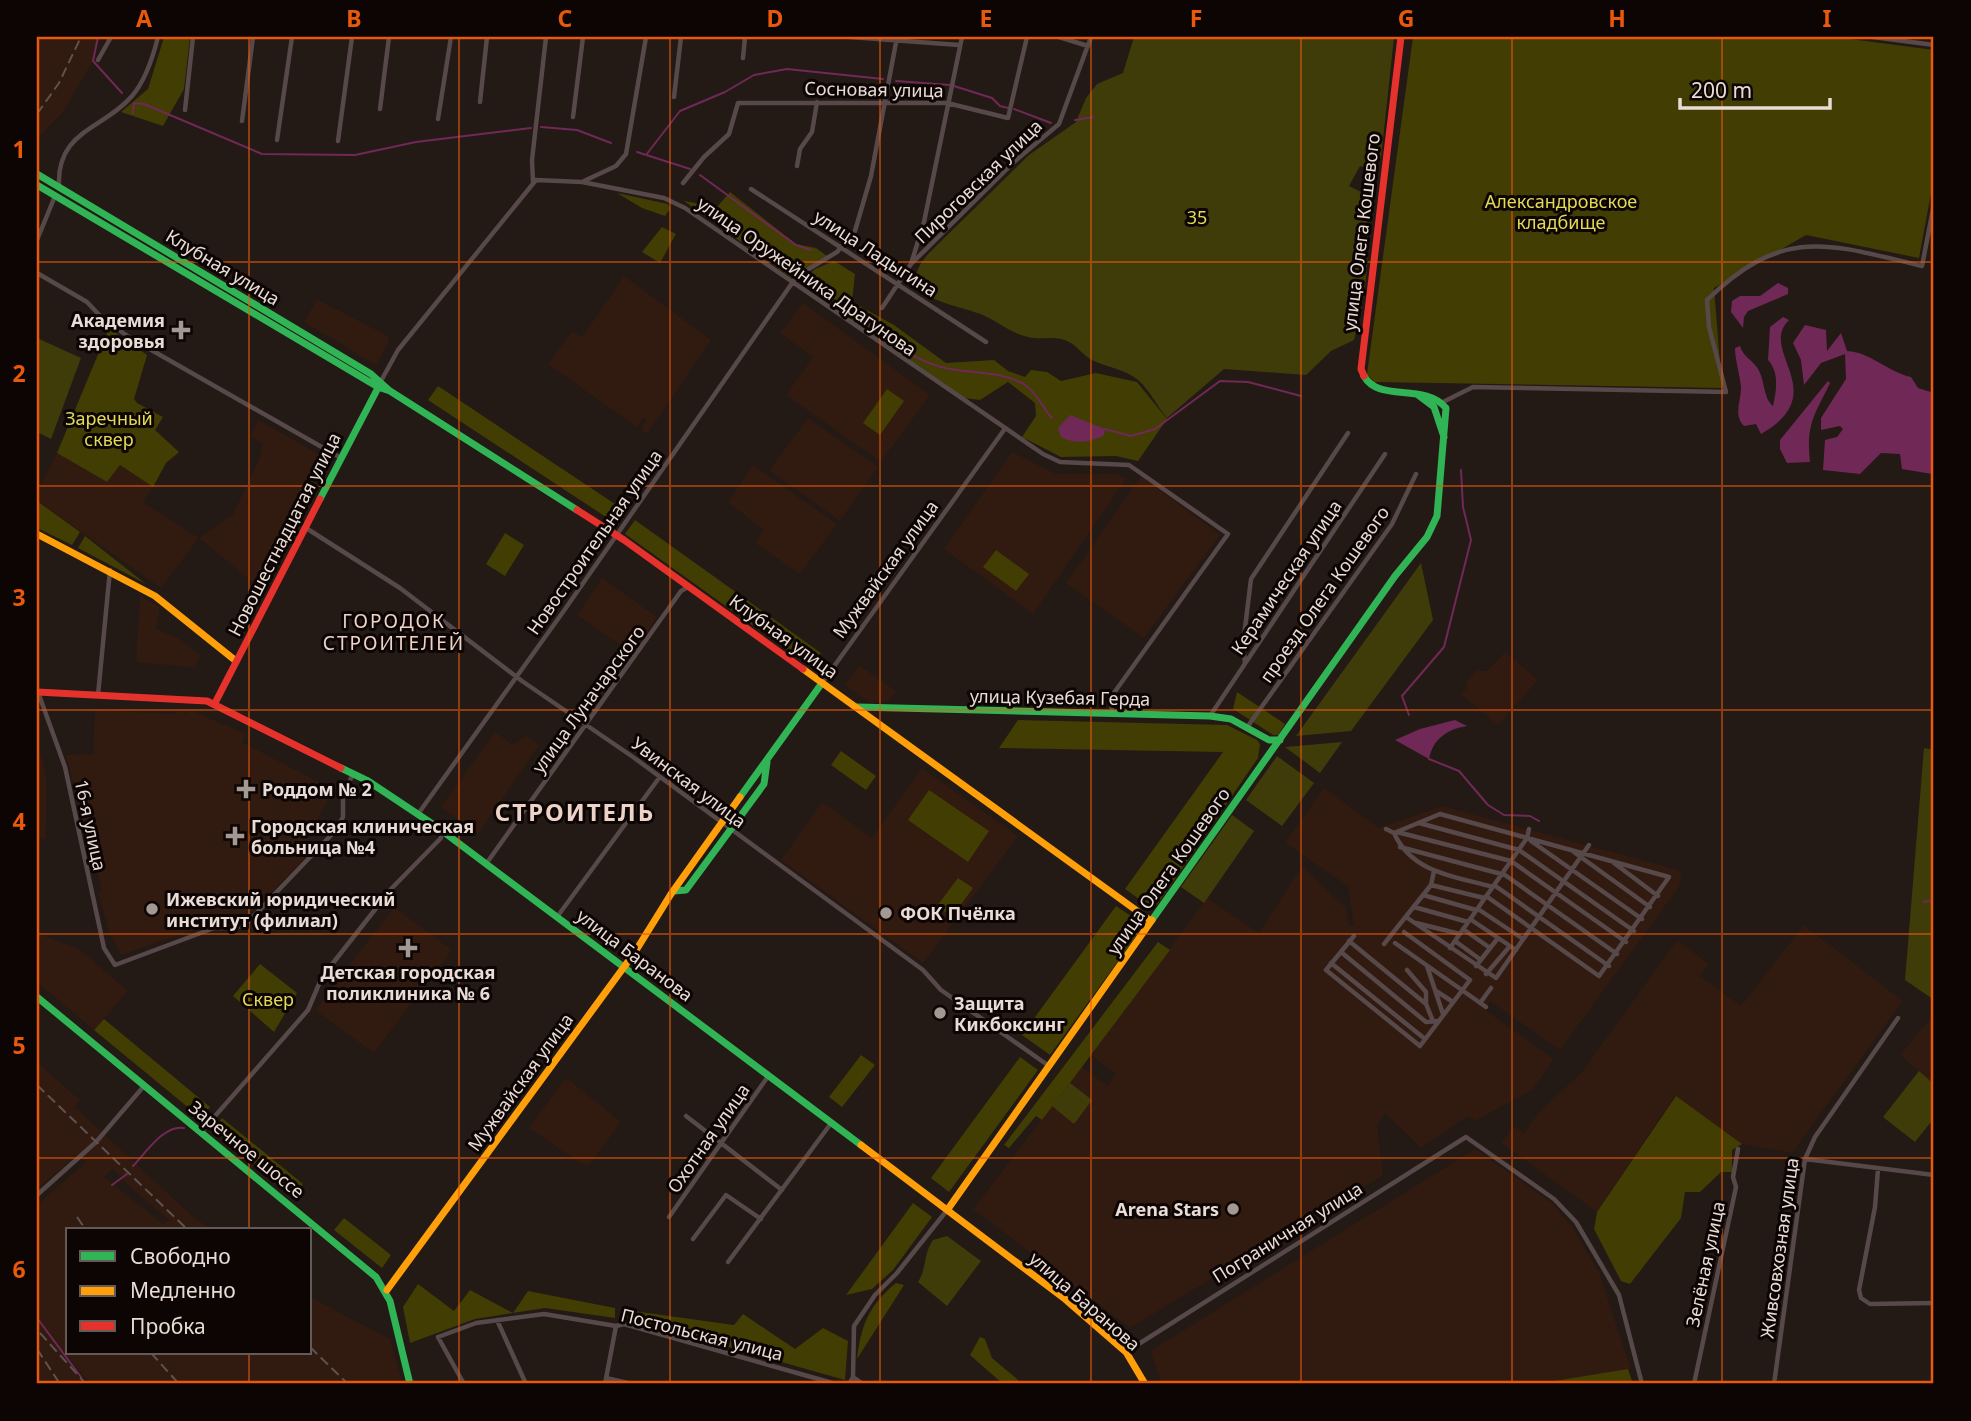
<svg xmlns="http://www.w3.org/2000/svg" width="1971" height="1421" font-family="'Noto Sans',sans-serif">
<rect width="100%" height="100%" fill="#231915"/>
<path fill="#311a10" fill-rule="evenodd" d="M37,37H100L93,61L63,112L37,139Z
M624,276L711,340L647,434L641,430L647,420L643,418L637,427L548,364L572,331L582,337Z
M317,299L388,336L389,342L376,365L304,322Z
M803,303L930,395L882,460H878L786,395L813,357L780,333Z
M808,418L878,467L840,521L769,470Z
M259,420L325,458L258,587L199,538L161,588L37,501V492L57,453L107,482L120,465L153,487L143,502L199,538L233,514L260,457L262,443L250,436Z
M1012,452L1056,474H1117L1126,479L1033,614L944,549Z
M753,465L837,524L800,574L755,543L764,530L728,502Z
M1141,476L1220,535L1144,638L1066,583Z
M602,578L657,617L633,654L577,615Z
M140,596L160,607L156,629L178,638L200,655L195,668L136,662Z
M1505,652L1538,680L1498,725L1461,694L1467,687L1465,684L1477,670L1487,671Z
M859,665L896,691L888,701L870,703L845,685Z
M95,710L175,714L182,710L185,714L189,710L247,734L242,742L328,787L331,793L306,842L316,847L239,926L210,924L121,955L109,932L98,892L102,890L66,755L93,754Z
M37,713V758H42L47,780L46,839L37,838Z
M495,732L513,745L526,736L539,745L478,834L441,807Z
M922,768L1018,836L923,963L781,860L822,802L872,838Z
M1324,788L1379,828L1442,806L1675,869L1682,874L1679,887L1560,1050L1490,1001L1485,1010L1554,1059L1532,1090L1475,1121L1468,1116L1421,1148L1385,1113L1377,1126L1383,1175L1130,1328L973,1209L1082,1067L1108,1086L1116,1074L1091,1055L1207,898L1259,933L1302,866L1346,908L1349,926H1354L1348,886L1285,843Z
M394,907L452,950L374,1053L315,1010Z
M1804,925L1903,1001L1792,1153L1742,1144L1675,1096L1597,1212L1501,1143L1514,1126L1524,1133L1538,1113L1582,1072L1677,940L1709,964L1700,976L1741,1006Z
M37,933L79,949L128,991L94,1030L37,982Z
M1934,1014V1084L1900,1055Z
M37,1062L80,1100L75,1107L192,1216L213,1230H68V1353H310V1297L390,1339L403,1384H90L68,1356L85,1384H37V1205L86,1162L77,1155L37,1189ZM113,1169L128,1185L169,1220L163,1224L104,1177Z
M564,1080H569L621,1122L589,1165L580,1163L529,1128Z
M1475,1149L1552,1203L1570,1224L1599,1272L1631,1369L1544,1384H1162L1150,1351Z"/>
<path fill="#423d03" d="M164,37H190L184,89L163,126L121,112L148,89Z
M1413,37H1835L1934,50V177L1919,258L1806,235L1714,288L1722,388L1374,382L1367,374Z
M730,192L796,244L816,248L827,256L790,277L684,201L717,207Z
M617,193L668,204L670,209L665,216L642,208Z
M662,227L676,234L660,263L642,252Z
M834,261L855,274L852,302L894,325L946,363L994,360L1008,371L1025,377L1031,370L1047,372L1061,381L1096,373L1137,382L1167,419L1138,461L1116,456L1061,457L1022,437L1036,416L1035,403L1008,382L980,400L964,398L839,313C830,296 822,285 803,279L815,269Z
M109,328L147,355L134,399L137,403L163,417L155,430L179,452L166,463L153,487L120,465L107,482L57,453Z
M438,386L618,506L609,519L428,400Z
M887,389L904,401L880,435L863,423Z
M37,501L80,532L72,545L37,528Z
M635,520L821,653L811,667L625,534Z
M505,533L524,545L505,576L486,564Z
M85,536L146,584L78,548Z
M996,550L1029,574L1016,591L983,567Z
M1237,692L1285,724L1278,735H1273L1233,709Z
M1018,720L1227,725L1257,740L1260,744L1258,758L1157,905L1150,907L1125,889L1223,752L999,748Z
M841,751L876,776L866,790L831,765Z
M929,790L989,831L968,862L908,820Z
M958,878L973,888L952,917L937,906Z
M1116,906C1129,915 1139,918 1137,935L1050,1055L1022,1035Z
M1158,942L1170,950L1042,1120L1036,1116L1009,1148L1004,1145Z
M260,964L297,993L274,1032L233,996Z
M104,1019L210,1107L201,1118L94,1030Z
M861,1055L875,1065L842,1107L829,1097Z
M1020,1057L1038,1070L949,1192L931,1178Z
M1676,1096L1742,1144L1732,1150V1172H1721L1700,1192H1685L1681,1218L1630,1284L1621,1281L1594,1229L1597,1212Z
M222,1118L303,1184L294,1196L213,1130Z
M913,1203L932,1217L893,1270L872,1289L846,1295Z
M344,1218L391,1255L382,1268L334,1230Z
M896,1283L904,1285L857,1359C861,1325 869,1305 896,1283Z
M418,1284L454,1311L470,1290L513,1313L528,1291L615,1308V1318L545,1308L475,1319L410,1343L403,1307Z
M626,1310L734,1325L743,1314L795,1349L823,1328L848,1341L845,1380L626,1318Z
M980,1337L985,1339L992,1358L1023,1384H1003L970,1355Z
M1628,1369L1633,1384H1544L1554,1381Z"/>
<path fill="#403c09" d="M1134,37H1394L1381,158L1369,169L1360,166L1349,186L1369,196C1361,207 1368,221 1368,234C1369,268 1363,308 1354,340L1331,351L1306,375L1224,369L1167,418C1157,406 1147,385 1134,377C1122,369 1107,367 1094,361C1084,357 1079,347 1069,342C1055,334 1042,341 1028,337C1011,333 1000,323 985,316C957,303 887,300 929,253L1029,155L1076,122L1086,98L1097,84L1123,73Z
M37,338L81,358L51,439L37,432Z
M1421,563L1433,620L1351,731L1296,736Z
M1342,742L1320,773L1285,747Z
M1924,748L1934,750V1000L1905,980Z
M1277,756L1314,783L1282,826L1246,800Z
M1232,815L1254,831L1204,903L1181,887Z
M1919,1071L1934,1084V1118L1915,1142L1883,1117Z
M1070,1083L1092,1100L1074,1124L1052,1106Z
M947,1236L981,1261L947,1306L918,1282C927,1269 923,1254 933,1240Z"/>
<path fill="#702957" d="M1778,283L1788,288V294L1748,311L1744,317L1743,328L1731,312L1732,301L1740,296H1760Z
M1783,317L1789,320C1757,351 1834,392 1761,434L1756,424L1744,426C1733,415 1741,401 1741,388C1741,380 1735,360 1735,348L1740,346C1743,357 1753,360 1758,369C1765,380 1763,398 1773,406C1776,392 1780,373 1768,360L1770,327Z
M1805,325L1826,330L1827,351L1841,333L1847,351C1870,352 1888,372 1911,377L1918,388L1934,393V470L1932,474L1902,469L1900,454L1881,453L1860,474L1823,470L1825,440L1837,437L1843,429L1840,426L1821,430V418L1846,379L1845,354L1821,363L1804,385L1801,360L1793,343Z
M1828,381L1830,383C1814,416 1806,424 1810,462L1787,463L1780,449V440Z
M1070,415L1105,429L1104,435C1091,443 1073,444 1061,437L1058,428Z
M1455,720L1467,726C1447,729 1433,739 1429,759L1395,740L1420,729Z"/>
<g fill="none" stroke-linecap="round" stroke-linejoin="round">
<path stroke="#702957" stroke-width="2" d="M98,37L93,61L122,93
M896,81L950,85
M954,86L992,98L1000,106L1008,108
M1014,109L1051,123
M133,113L134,103L144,104L262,154L355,155L416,142L531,128
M1075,120L1093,117
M541,127L577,130L611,143
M637,152L690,169
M646,155L680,111L725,92L754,75L787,69L883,79
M700,175L796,245L811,250
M846,293C855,321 911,359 941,367C967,374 1001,370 1025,385C1037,393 1042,407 1052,418
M1105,429L1131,436L1155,429L1220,381L1248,382L1301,396
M1409,715L1402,696L1444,647L1471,540L1463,507L1461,470
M1429,759L1459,771L1488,805L1504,815L1530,816L1539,821
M1924,902L1934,900
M133,1166C145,1154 164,1124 184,1128
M112,1185L127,1174
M37,1318L81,1377"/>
<path stroke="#57494a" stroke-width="4.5" d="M850,37L959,45
M1059,37L1088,46
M1873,37L1934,45
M743,58L745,37
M98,60L111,37
M674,97L681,37
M480,102L487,37
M380,109L389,37
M185,110L193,37
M573,117L583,37
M438,119L451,37
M242,121L253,37
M277,140L292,37
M338,141L352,37
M797,166L800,149L812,132L817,102
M584,181L616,166L626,154L646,37
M533,182L532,160L546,37
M683,183L704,157L729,134L738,103H947L1008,118L1027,37
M59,187C56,130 103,130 132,96C146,80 153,57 158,37
M751,189L986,342
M37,240L55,196
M911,264L1015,161L1059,124L1091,37
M37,273L87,302L104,320L132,339L341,458
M882,308L911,264L924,222L962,37
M381,381L398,350L536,180L582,182L664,198L685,208L1043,454L1060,462L1129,465L1228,534L1111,697L1112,714
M1443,402L1473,387L1726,392L1709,327L1707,300C1784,225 1829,244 1922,266L1934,204
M306,528L400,588L522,681L633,757L923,970L941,990L1049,1066
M1245,663L1243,644L1251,579L1348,433
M822,683L1004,430
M38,692L65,767L104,948L115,965L214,928H236L246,924L335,831L343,817V795L353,774
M98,695L110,570
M1210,716L1385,454
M1248,726L1392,524L1416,474
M418,814L563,612L797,276L837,252L855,231L871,176L897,37
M1419,823L1519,850L1634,931
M1386,829L1394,833L1440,814L1669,877L1599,976L1486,896
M1397,832L1511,861L1626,942
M1394,833C1412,873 1454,876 1493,887
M1531,841L1642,919
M1400,847L1505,875L1617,954
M1571,850L1650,907
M1614,863L1658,896
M486,864L681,591L688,587
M1431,885L1484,898
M1494,885L1609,966
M1423,895L1476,910
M1414,907L1468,922
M1478,909L1523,939
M557,917L659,778
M1406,917L1496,978L1589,845
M1470,919L1516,950
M1416,923L1460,934
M1463,929L1490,948
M1354,936L1326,970L1420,1046L1470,980L1404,932
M1349,941L1426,1004L1433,1021
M1455,941L1481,960
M1395,943L1486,1007
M1384,944L1431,885L1434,871
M1450,948L1527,838L1529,829
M1341,952L1426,1022L1438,1021
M1331,963L1425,1039
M1427,966L1443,1014
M1476,966L1498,938
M1407,970L1426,992V1003
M1486,974L1510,946
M1436,991L1453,1002
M1480,1003L1491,988
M686,1116L782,1190
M201,1132L308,1010L322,977L392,888L441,838L442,831
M1805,1159L1934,1175
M1878,1169L1875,1207L1859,1290L1861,1298L1870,1304L1934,1303
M37,1195L96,1142L144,1086
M669,1217L769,1075
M693,1239L726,1195L761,1219
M728,1262L832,1122
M497,1320L526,1384
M1126,1352L1466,1137L1554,1199L1576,1222L1619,1295L1642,1384
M853,1377L863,1384
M606,1378L632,1384
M464,1384L438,1337L476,1323L544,1314L616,1326L624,1324L836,1384
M605,1384L616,1326
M849,1384L853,1377L854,1326L875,1295L897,1273L948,1209
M1694,1384L1736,1187L1733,1177L1738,1149
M1774,1384L1805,1159L1815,1137L1898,1018"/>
<path stroke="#30b455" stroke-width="7" d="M37,174L371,374L390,391
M37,185L378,387L390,391L577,510
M1418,395L1434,407L1444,437
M320,499L379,386
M857,707L1210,716L1231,719L1269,740H1280
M341,768L368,781L437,827L861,1145
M740,797L822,683
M674,891L686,890L764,784L767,762
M1152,920L1395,576L1427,537L1437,516L1446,408C1423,382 1379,403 1364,376
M37,997L376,1277L390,1301L410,1384"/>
<path stroke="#ff9f0a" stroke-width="7" d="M37,534L155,596L236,661
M803,669L1151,921
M861,1145L1065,1299L1126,1352L1145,1384
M948,1209L1152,920
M387,1290L635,952L671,894L740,797"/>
<path stroke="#e5322d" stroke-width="7" d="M1364,376L1361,369L1401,37
M577,510L624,540L803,669
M37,692L207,701L341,768
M215,703L320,499"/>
<path stroke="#5e5351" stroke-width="2" stroke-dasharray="10 5" stroke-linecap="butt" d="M37,114L59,83L81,37
M37,1085L188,1230
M77,1217L86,1230
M40,1333L86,1384
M310,1347L348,1384
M37,1349L60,1384
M151,1353L179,1384"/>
</g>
<path fill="none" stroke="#e8590c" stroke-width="2" stroke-opacity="0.55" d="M249,37V1230M459,37V1384M670,37V1384M880,37V1384M1091,37V1384M1301,37V1384M1512,37V1384M1722,37V1384M37,262H1934M37,486H1934M37,710H1934M37,934H1934M37,1158H1934M249,1353V1384"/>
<g fill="#a49892" stroke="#0c0503" stroke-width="2.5">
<path d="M177.5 319.5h7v7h7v7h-7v7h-7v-7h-7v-7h7z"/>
<path d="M242.5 778.5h7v7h7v7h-7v7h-7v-7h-7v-7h7z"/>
<path d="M231.5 825.5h7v7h7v7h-7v7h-7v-7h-7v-7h7z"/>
<circle cx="152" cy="909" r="7"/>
<circle cx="886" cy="913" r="7"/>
<path d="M404.5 937.5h7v7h7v7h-7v7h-7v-7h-7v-7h7z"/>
<circle cx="940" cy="1013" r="7"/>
<circle cx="1233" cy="1209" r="7"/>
</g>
<g text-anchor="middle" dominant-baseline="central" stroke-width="6" stroke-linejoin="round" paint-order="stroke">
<g font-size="18" fill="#e9dcd6" stroke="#0c0503">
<text transform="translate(874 89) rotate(1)">Сосновая улица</text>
<text transform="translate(978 181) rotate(-44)">Пироговская улица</text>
<text transform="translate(1361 232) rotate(-83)">улица Олега Кошевого</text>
<text transform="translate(876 253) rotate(33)">улица Ладыгина</text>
<text transform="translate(223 267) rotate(31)">Клубная улица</text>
<text transform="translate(807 276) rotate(35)">улица Оружейника Драгунова</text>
<text transform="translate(284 534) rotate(-63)">Новошестнадцатая улица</text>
<text transform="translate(594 542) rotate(-55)">Новостроительная улица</text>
<text transform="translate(885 569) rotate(-54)">Мужвайская улица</text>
<text transform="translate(1286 577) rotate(-56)">Керамическая улица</text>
<text transform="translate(1324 594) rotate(-55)">проезд Олега Кошевого</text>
<text transform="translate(784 636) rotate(36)">Клубная улица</text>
<text transform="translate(1060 697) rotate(1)">улица Кузебая Герда</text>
<text transform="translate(588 699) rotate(-54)">улица Луначарского</text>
<text transform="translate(689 782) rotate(37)">Увинская улица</text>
<text transform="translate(91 825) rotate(78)">16-я улица</text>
<text transform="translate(1168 871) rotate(-55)">улица Олега Кошевого</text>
<text transform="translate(635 955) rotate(37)">улица Баранова</text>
<text transform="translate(520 1082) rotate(-54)">Мужвайская улица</text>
<text transform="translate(708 1138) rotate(-55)">Охотная улица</text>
<text transform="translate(247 1149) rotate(39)">Заречное шоссе</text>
<text transform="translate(1287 1232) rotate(-32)">Пограничная улица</text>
<text transform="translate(1779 1248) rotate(-82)">Живсовхозная улица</text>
<text transform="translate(1705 1264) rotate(-78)">Зелёная улица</text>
<text transform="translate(1085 1301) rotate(41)">улица Баранова</text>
<text transform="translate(702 1334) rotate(14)">Постольская улица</text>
</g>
<g font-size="18" fill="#e3db55" stroke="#0c0503">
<text x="1561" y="201">Александровское<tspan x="1561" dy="21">кладбище</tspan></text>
<text x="1197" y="217">35</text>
<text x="109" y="418">Заречный<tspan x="109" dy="21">сквер</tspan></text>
<text x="268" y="999">Сквер</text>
</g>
<g font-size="18" font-weight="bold" fill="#e9dcd6" stroke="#0c0503" text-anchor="start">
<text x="165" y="320" text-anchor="end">Академия<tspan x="165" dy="21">здоровья</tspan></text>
<text x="262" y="789">Роддом № 2</text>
<text x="251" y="826">Городская клиническая<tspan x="251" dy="21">больница №4</tspan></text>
<text x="166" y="899">Ижевский юридический<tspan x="166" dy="21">институт (филиал)</tspan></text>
<text x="900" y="913">ФОК Пчёлка</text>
<text x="408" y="972" text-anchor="middle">Детская городская<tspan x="408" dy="21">поликлиника № 6</tspan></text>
<text x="954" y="1003">Защита<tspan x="954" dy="21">Кикбоксинг</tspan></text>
<text x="1219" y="1209" text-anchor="end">Arena Stars</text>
</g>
<g font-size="19" letter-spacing="2" fill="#edd3c7" stroke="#0c0503">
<text x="394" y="621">ГОРОДОК<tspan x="394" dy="22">СТРОИТЕЛЕЙ</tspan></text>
</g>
<g font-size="24" font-weight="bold" letter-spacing="2" fill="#edd3c7" stroke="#0c0503">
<text x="575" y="811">СТРОИТЕЛЬ</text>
</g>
</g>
<rect width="1971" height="1421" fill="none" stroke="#0c0503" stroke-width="77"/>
<rect x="66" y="1228" width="245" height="126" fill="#0c0503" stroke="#645b57" stroke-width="2"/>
<rect x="80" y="1251" width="35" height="10" fill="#30b455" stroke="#645b57" stroke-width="2"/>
<text x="130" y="1264" font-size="21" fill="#e9dcd6">Свободно</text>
<rect x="80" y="1286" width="35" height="10" fill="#ff9f0a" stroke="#645b57" stroke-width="2"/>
<text x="130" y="1298" font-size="21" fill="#e9dcd6">Медленно</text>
<rect x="80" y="1321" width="35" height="10" fill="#e5322d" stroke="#645b57" stroke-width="2"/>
<text x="130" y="1334" font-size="21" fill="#e9dcd6">Пробка</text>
<path d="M1680 98v10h150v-10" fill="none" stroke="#e9dcd6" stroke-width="3.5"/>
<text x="1691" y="98" font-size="21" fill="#e9dcd6" stroke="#0c0503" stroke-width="5" paint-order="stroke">200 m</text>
<rect x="38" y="38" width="1894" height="1344" fill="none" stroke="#e8590c" stroke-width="2.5"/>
<g font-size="23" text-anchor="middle" font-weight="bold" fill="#e8590c">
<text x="144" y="27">A</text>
<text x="354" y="27">B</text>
<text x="565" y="27">C</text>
<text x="775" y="27">D</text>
<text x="986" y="27">E</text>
<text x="1196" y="27">F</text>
<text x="1406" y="27">G</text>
<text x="1617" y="27">H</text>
<text x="1827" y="27">I</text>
<text x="19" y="158">1</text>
<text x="19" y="382">2</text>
<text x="19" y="606">3</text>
<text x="19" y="830">4</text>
<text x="19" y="1054">5</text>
<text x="19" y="1278">6</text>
</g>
</svg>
